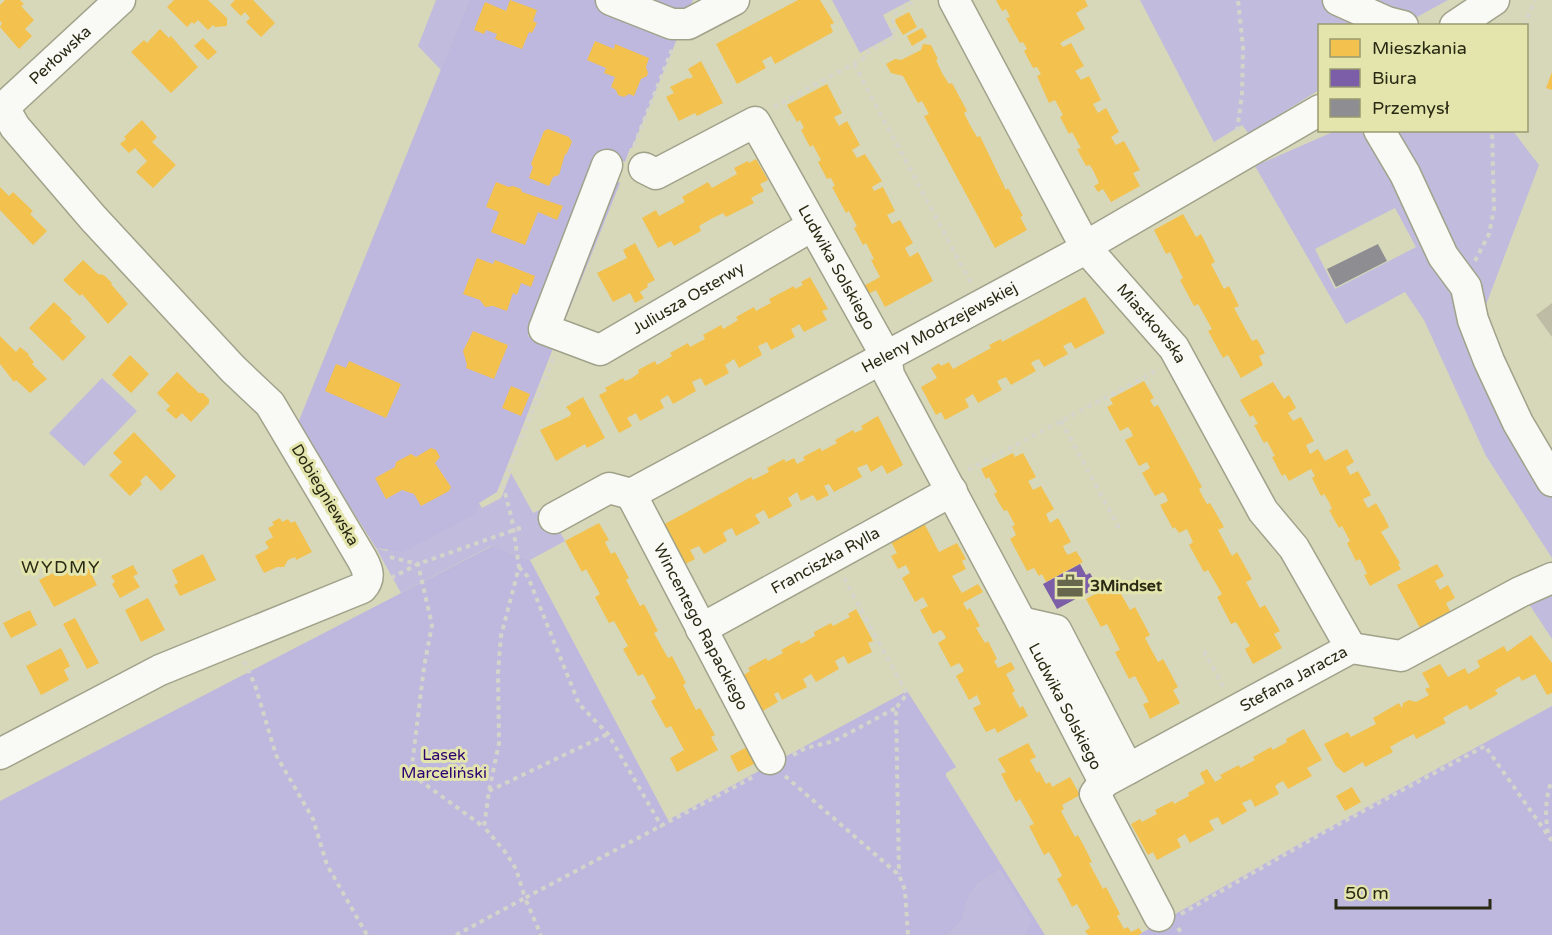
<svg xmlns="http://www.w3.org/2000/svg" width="1552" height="935" font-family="'Varela Round',sans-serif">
<rect width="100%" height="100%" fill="#d7d8ba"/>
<path fill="#c1bbdd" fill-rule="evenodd" d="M436,0H469L441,70L418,46Z
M832,0H911L883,15L893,35L860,53Z
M1140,0H1336L1376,25L1320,26L1319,90L1249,134L1242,125L1214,142Z
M1357,0H1448L1406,23Z
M1335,131H1513L1539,165L1481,318L1552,466V558L1486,456L1424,320L1405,292L1346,324L1255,166ZM1395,208L1416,247L1335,289L1315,249Z
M102,378L137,411L84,466L49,433Z
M511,473L533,513L546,507L565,541L530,560L491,546L401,593L376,548L387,551L479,503L482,508L501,498Z
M1552,564V639L1529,604Z
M1000,870L1033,921L1024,935H948L963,920L969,896L978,884Z"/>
<path fill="#beb7de" d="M469,0H693L632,148H630L625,162L600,153L528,336L554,346L497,492L479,503L475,514L403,552L376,548L298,423Z
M613,180L620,183L566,318L561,316Z
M492,546L530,560L668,820L907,691L956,767L946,773V776L1045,935H1024L1032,921L1000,870L978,884L969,896L963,920L948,935H0V801Z
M1552,706V935H1138L1310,838Z"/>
<path fill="#f2c14e" d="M5,0H20L24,4L21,6L34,20L25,29L32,36L19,49L0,27L2,23L0,21V5Z
M174,0H208L227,18V26L215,27L213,25L208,30L198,20L194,24L192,22L187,27L167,7Z
M235,0H253L275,23L261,37L246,22L250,18L245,12L241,16L230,5Z
M510,0L537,10L533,21L537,23L532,33L529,32L522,49L495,39L497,34L486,30L484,34L474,30L485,2L506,11Z
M798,0H820L834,23L830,25L833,32L775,64L771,56L762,61L766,68L737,84L716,44Z
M996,0H1085L1088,6L1076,13L1085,29L1060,43L1063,47L1071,43L1077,54L1084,66L1075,71L1081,80L1089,76L1101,100L1093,104L1098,113L1106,108L1119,132L1111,137L1116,145L1124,141L1140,170L1133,173L1140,186L1111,202L1103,189L1098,192L1094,186L1099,183L1094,172L1090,165L1086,166L1077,149L1081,148L1072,132L1069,134L1060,117L1063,115L1055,100L1049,103L1037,76L1041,74L1037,67L1033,68L1024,51L1027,49L1023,42L1020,43L1006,18L1010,17L1006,9L1002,11Z
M909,12L917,27L903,35L894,20Z
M922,28L927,37L912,46L907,36Z
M160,29L169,38L171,36L198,67L171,93L131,52L144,40L147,43Z
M203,38L217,52L208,60L194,46Z
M595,41L614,49L615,44L649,58L646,67L648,73L647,76L641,79L634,96L629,94L624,97L618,95L616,90L611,87L615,77L604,73L606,68L587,60Z
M923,44L931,45L938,59L936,60L942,73L949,84L952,83L967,111L964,113L970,125L977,137L980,136L1006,190L1008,188L1023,216L1020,217L1027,230L995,248L924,116L929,114L922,101L918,103L903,76L891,73L886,64L895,59L901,60L921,50Z
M701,61L723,103L697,116L695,113L679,121L666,97L674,93L670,87L688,78L689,79L693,77L688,69Z
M1552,72V90L1546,88Z
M827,84L842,113L834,117L839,126L847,121L860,145L852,150L857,158L865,154L882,181L872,187L874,191L883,187L895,211L887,215L892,224L900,220L913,243L905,248L907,252L910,257L918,252L933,281L885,307L876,290L864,296L860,288L880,277L871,260L874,259L866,243L863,245L854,228L857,226L853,219L849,211L846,213L832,187L835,186L831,178L827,179L818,162L821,160L813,145L810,147L801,130L804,128L800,120L797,122L787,105Z
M142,120L157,137L152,142L176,165L153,188L136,172L147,161L135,148L129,153L120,144L126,139L124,137Z
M548,129L569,137L572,142L566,155L565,154L559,175L553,177L549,186L529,178L533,167L531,164L544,131Z
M756,159L768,180L760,184L764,191L751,198L754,203L726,217L723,213L711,219L699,226L701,231L674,246L671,241L658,248L642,218L656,210L659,216L685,202L682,197L708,182L712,188L737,174L734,168L748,161L749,163Z
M496,182L509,187L513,186L521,189L522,192L563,206L557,220L538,212L525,245L491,232L499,212L486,207Z
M0,187L9,196L13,192L33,211L30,214L47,231L33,245L0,210Z
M1183,214L1196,237L1201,234L1215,262L1211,264L1224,289L1229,286L1239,306L1234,308L1252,341L1257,339L1265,353L1259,356L1263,365L1241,378L1228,355L1223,358L1208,331L1212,329L1198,304L1194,306L1180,280L1183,278L1170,252L1166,254L1154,230Z
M635,243L655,280L647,284L648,287L640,292L644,298L635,303L630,293L613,302L597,273L627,258L623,250Z
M477,258L493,264L495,260L535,276L531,287L521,283L517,295L513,293L507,311L493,306L485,307L480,300L463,294Z
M83,260L98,274L104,275L112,283L111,284L128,304L108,324L82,294L80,296L63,280Z
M810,277L828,309L822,311L827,320L804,332L799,324L795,327L791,329L795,337L771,350L767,342L758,346L762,355L739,368L734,359L725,365L729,373L705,386L701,378L696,380L692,382L696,391L673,404L668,395L660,400L664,408L640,421L636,413L627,418L632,426L619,433L599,395L607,391L605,388L623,378L625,381L632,378L639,373L638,370L655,361L657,365L672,356L670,353L688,343L690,347L705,339L703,335L721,325L723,329L730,325L738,320L736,317L754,307L756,311L763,307L771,303L769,299L794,286L795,289L803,285L801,282Z
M1085,297L1105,333L1075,349L1071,342L1063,346L1068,354L1044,367L1039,359L1034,361L1031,363L1036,371L1011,385L1006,377L1001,379L997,381L1002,390L978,403L973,394L965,399L969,407L945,420L941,412L936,415L921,387L937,378L931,368L939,363L941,366L949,362L953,369L991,348L989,345L1001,339L1002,342Z
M54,302L72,319L70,321L86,337L63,361L29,328Z
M473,331L508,345L494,379L466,368L467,365L463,351Z
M0,336L16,352L20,347L29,354L28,355L34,362L32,364L47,379L30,393L16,380L14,382L0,364Z
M130,355L149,374L131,393L112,375Z
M349,361L401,384L386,418L325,391L336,364L346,368Z
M177,372L199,393H203L209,399V403L191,422L182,413L176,419L166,410L170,406L157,393Z
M1144,381L1154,398L1150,400L1154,407L1158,405L1202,487L1199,489L1203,497L1207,504L1210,503L1224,527L1218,530L1232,556L1237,552L1252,579L1246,582L1260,608L1265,605L1280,631L1274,634L1282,648L1253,664L1245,649L1250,646L1236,622L1231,624L1217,597L1222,594L1208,570L1204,572L1189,545L1193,542L1187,529L1179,533L1175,527L1173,529L1160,505L1168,501L1166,496L1163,492L1155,496L1142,473L1150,468L1147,462L1139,466L1125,440L1133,436L1131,431L1128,427L1120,431L1107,407L1113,404L1110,399Z
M1273,382L1284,399L1289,395L1296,408L1288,413L1293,421L1301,417L1314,441L1306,445L1310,454L1318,449L1325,461L1347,449L1354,462L1346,467L1350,475L1358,471L1371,495L1363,499L1365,503L1368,508L1376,503L1383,515L1389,527L1381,532L1400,563L1398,564L1401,569L1370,586L1364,575L1367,574L1364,567L1360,559L1356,561L1347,543L1350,541L1342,526L1339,528L1329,510L1332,509L1329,502L1324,494L1321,496L1312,478L1315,476L1311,469L1289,481L1285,474L1282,476L1272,457L1275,456L1267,441L1264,443L1254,425L1258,424L1253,415L1250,417L1240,400Z
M511,386L530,394L521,416L502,408Z
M583,397L605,438L587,448L585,444L556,461L540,430L570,416L571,413L566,407Z
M878,416L903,465L887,474L882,465L871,472L867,464L857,468L862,477L834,492L829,484L824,486L829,495L817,501L813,495L801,501L797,492L788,498L792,506L769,519L764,510L755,515L760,523L736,536L732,528L727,530L723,533L727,541L704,554L699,546L690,550L695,559L682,566L661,526L751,477L753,480L769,472L767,468L784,459L786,462L794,458L797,464L805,460L803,457L820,448L822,451L837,443L835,440L853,430L855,433L863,429L861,426Z
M134,432L176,476L161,491L146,475L140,481L142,484L130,496L109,475L122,462L113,453Z
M431,448L436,450L440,457L435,463L451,487L449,491L421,506L414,494L402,490L386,499L375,478L395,467L396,462L411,454L416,457Z
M1013,453L1015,457L1023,453L1036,477L1028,481L1033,490L1041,486L1054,509L1046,514L1050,523L1058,518L1071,542L1063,546L1065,551L1068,555L1076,551L1083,562L1046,582L1042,574L1039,576L1034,568L1027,571L1010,539L1016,535L1012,526L1015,525L1007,510L1004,511L999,503L994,494L997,492L989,477L986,479L981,469Z
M280,518L282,522L288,519L291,523L295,521L312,552L296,560L295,557L288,560L284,567H277L264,573L255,556L269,548L265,542L273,537L268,528L274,525L272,522Z
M599,523L609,540L605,542L611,554L615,552L629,578L626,580L640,606L644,604L658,631L654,633L668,658L672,656L686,683L683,685L696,710L700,708L715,735L711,737L718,750L677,772L670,758L684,750L671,726L666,728L651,701L656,698L643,674L638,676L623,649L628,646L614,621L609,623L595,597L600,594L586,569L582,572L565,541Z
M924,523L939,552L957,543L966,559L962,561L966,569L952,576L957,585L962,593L978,584L983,592L963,603L967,610L970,608L980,626L976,628L985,643L988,641L997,659L994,661L998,668L1011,662L1015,669L1006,674L1015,691L1012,693L1016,701L1020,708L1023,706L1028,716L997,733L995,728L986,732L973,708L981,704L979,700L977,695L969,700L956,676L964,671L962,667L959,663L951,667L938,643L946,638L944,634L941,630L933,634L920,610L928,606L923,597L915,602L902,578L910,573L906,565L898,569L891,556L897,553L890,540Z
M203,554L216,580L180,596L174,585L178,583L172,570Z
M83,558L97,585L54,607L39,580Z
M1437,564L1444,576L1435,581L1440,590L1448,585L1455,598L1446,603L1451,613L1421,630L1397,585Z
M133,565L138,574L133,576L140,587L120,598L112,584L115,582L111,576Z
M1115,583L1130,610L1135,607L1150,635L1145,638L1158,662L1163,659L1178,687L1173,690L1180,703L1150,719L1143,704L1149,702L1135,676L1129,679L1115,652L1120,650L1107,624L1101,627L1086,599Z
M148,598L165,630L141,642L125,610Z
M856,609L873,641L868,643L872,652L848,664L844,656L835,661L839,669L816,682L811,674L803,679L807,687L782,700L778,692L774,694L778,702L761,712L742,676L750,671L748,668L766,658L768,661L783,653L781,650L799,640L801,644L815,636L814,632L831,623L833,626L850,617L848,614Z
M30,610L37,625L11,638L3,623Z
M75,618L99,663L87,669L63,624Z
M1531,635L1552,663V693L1547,695L1535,674L1522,681L1519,676L1495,690L1498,694L1470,710L1467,705L1455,711L1443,718L1446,723L1416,739L1414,734L1402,740L1390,747L1393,752L1365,767L1363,762L1344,773L1336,766L1324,744L1348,732L1351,737L1376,724L1373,718L1399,703L1402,708L1403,703L1409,700L1416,702L1429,695L1425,689L1430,687L1422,673L1440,664L1448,677L1465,668L1468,674L1480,667L1477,661L1504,646L1507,652Z
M61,648L70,666L64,670L69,680L41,695L26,666Z
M1304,729L1322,760L1307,768L1312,776L1288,789L1283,781L1279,783L1275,786L1279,794L1255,807L1251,799L1242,803L1247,811L1222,825L1218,817L1213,819L1209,821L1214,830L1190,843L1185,834L1177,839L1181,847L1157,860L1153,852L1148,855L1131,824L1140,819L1142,822L1157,814L1155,810L1173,801L1174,804L1189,796L1188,793L1205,783L1200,773L1207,769L1215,782L1222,778L1220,775L1239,765L1240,768L1255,760L1253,757L1271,747L1273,750L1287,742L1286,739Z
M1028,743L1036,757L1030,760L1037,773L1039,771L1046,784L1050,782L1052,787L1070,777L1080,795L1062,805L1064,809L1061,811L1075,837L1078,835L1085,848L1092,862L1089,863L1103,889L1106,887L1120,914L1117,916L1124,929L1128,927L1131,932L1139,928L1142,933L1138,935H1088L1085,931L1090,928L1077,904L1072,907L1065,893L1057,879L1062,876L1056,864L1049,852L1044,855L1029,826L1034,824L1020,799L1016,802L1001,774L1006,772L998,759Z
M751,745L760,761L738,772L730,756Z
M1352,787L1361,802L1345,811L1336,796Z"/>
<path fill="#7b5ea7" d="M1080,564L1086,575L1090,573L1098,587L1057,609L1043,584Z"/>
<path fill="#8d8d92" d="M1378,244L1387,261L1336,287L1327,269Z"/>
<path fill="#bfbca5" d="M1552,303V337L1536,315Z"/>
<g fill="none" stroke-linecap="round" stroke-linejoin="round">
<defs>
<g id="minor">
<path d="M611,0L672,24H688L734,0"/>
<path id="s1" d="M954,0L1086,248L1174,348L1263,511L1294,548L1351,648"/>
<path d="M1338,0L1387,22L1403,26"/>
<path d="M1455,26L1494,0"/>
<path id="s2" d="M0,111L120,0"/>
<path d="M1379,130L1405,174L1443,256L1466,287L1473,320L1489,361L1518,423L1552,481"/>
<path id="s3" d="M607,165L544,329L600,350L812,226"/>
<path id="s4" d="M644,168L656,174L755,122L886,356L889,375L1021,622L1104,782L1095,794L1159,916"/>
<path id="s5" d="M631,494L770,759"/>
<path id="s6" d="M554,518L609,488L631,494L1076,254L1098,239L1320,110"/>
<path d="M1021,622L1056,630L1128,769"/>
<path id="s7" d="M701,629L952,491"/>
<path d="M0,754L160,670L362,588C371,578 368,570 362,559L270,404L233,369L93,218L15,127L4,108"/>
<path id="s8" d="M1104,782L1351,648L1401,656L1520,592L1552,578"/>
</g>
</defs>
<use href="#minor" stroke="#a1a28a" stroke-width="33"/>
<path stroke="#d4d4ca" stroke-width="4" stroke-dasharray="4.5 4.5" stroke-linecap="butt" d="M1524,26L1535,0
M854,64L972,285
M774,107L866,57L869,51L891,39L894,36C891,10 895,12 917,0
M1237,131L1242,94L1243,47L1238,0
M634,146L673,47
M1475,261L1489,234L1494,209L1492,130
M553,359L503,485L512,520L519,567L501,636L498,673L499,743L489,791L484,827L506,853L516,869L525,898L753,777
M1061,421L1119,528
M968,470L1160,369
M390,557L418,564L432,625L424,667L411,774L484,827
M519,567L528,577L579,704L608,734L662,827
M391,578L418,564L523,527
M844,578L907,694L896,708L899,874
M1204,651L1225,690
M244,661L255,685L276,755L313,819L327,865L367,935
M793,755L806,748L834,741L896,708
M785,776L899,875L905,890L908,935
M489,791L608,734
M1548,833C1545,814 1545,798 1552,780
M1181,914L1326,831L1485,746L1552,841
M1178,928L1183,935
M456,935L525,898L541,935"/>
<use href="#minor" stroke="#f9f9f5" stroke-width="30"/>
</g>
<defs>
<symbol id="office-bare" viewBox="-9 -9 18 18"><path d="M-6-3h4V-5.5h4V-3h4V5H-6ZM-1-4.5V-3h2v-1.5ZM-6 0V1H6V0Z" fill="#67674e" stroke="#e3e5ad" stroke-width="2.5" paint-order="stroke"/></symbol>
</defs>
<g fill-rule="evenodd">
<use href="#office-bare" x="1051" y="567" width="38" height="38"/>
</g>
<g text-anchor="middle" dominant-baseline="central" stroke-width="6" stroke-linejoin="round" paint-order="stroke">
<g font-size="16" fill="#2a2a14" stroke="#e3e5ad">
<text stroke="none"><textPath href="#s2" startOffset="82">Perłowska</textPath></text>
<text stroke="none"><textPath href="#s4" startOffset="292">Ludwika Solskiego</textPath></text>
<text stroke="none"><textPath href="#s3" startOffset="338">Juliusza Osterwy</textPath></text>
<text stroke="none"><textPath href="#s1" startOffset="381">Miastkowska</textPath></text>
<text stroke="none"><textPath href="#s6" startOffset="436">Heleny Modrzejewskiej</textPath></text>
<text transform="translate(325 495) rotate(59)">Dobiegniewska</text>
<text stroke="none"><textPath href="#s7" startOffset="142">Franciszka Rylla</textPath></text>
<text stroke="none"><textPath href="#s5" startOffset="150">Wincentego Rapackiego</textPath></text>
<text stroke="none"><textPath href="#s8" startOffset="216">Stefana Jaracza</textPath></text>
<text stroke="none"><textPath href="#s4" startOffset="788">Ludwika Solskiego</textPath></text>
</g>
<g font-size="16" font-weight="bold" fill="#2a2a14" stroke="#e3e5ad" text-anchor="start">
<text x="1090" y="586">3Mindset</text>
</g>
<g font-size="16" fill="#2d0170" stroke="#e3e5ad">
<text x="444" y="755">Lasek<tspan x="444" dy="18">Marceliński</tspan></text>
</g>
<g font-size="18" letter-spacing="1.5" fill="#2a2a14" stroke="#e3e5ad">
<text x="61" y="567">WYDMY</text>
</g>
</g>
<rect x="1318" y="24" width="210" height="108" fill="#e3e5ad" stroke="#999a70" stroke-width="1.5"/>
<rect x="1330" y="39" width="30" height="18" fill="#f2c14e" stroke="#999a70" stroke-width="1.5"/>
<text x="1372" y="54" font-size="18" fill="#2a2a14">Mieszkania</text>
<rect x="1330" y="69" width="30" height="18" fill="#7b5ea7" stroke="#999a70" stroke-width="1.5"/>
<text x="1372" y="84" font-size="18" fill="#2a2a14">Biura</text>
<rect x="1330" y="99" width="30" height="18" fill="#8d8d92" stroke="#999a70" stroke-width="1.5"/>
<text x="1372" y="114" font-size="18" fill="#2a2a14">Przemysł</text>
<path d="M1336 899v9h154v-9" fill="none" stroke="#2a2a14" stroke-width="3"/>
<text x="1345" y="899" font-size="18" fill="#2a2a14" stroke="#e3e5ad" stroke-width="4.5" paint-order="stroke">50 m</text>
</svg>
